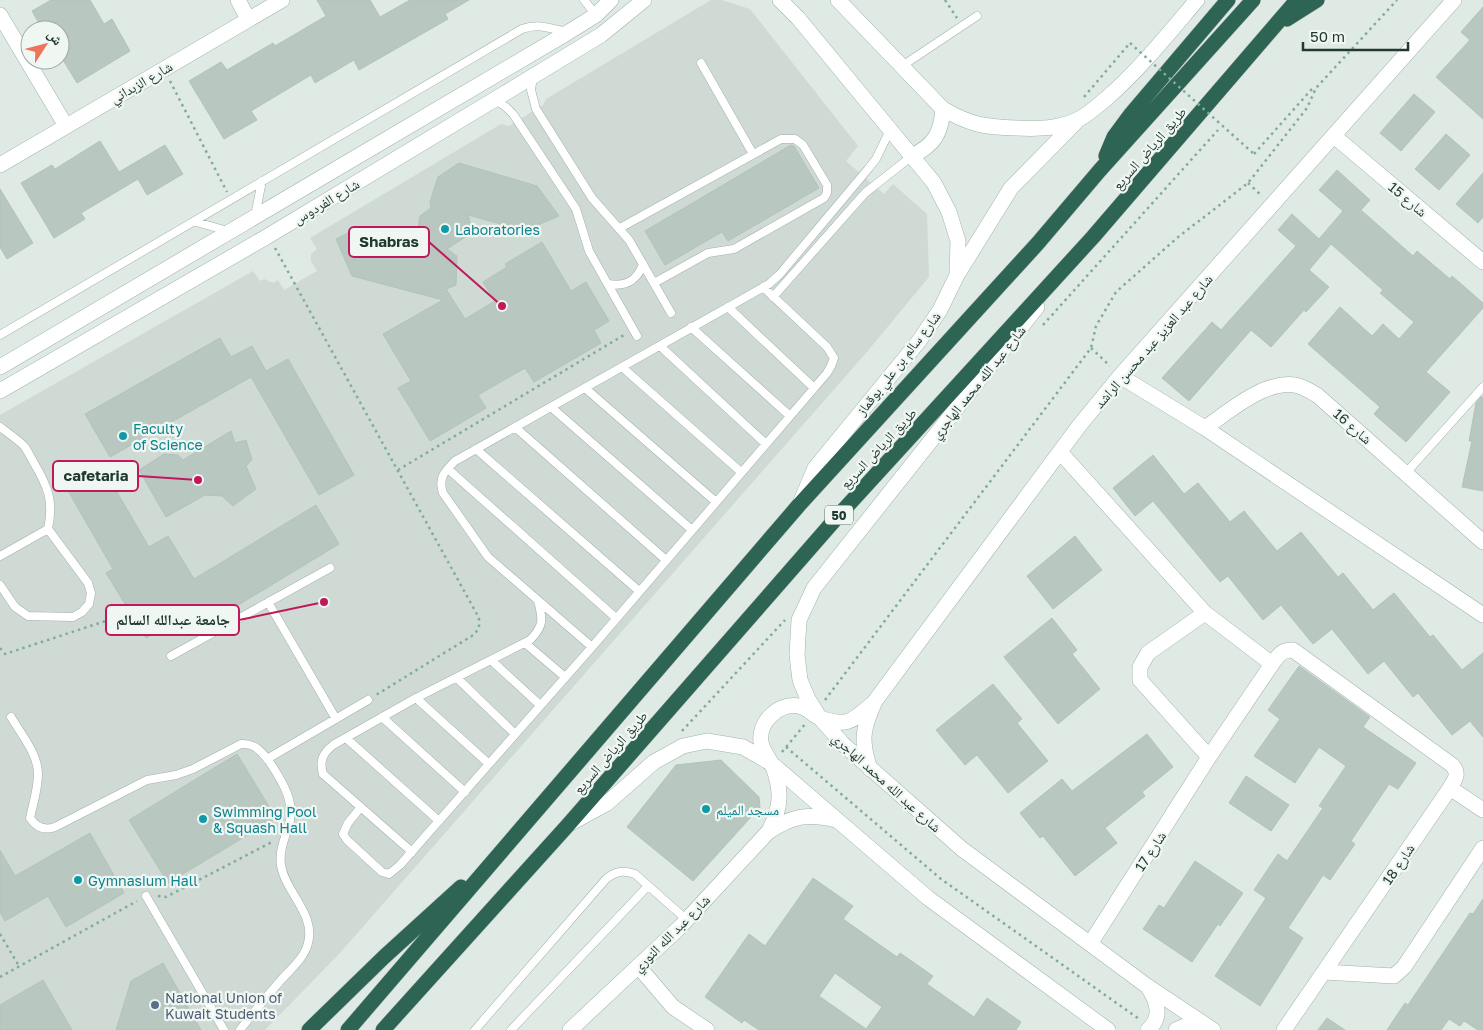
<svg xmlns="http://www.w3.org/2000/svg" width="1483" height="1030" font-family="'Golos Text','Noto Naskh Arabic',sans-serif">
<rect width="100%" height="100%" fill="#dfeae4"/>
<path fill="#cedad3" d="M711,0H722L750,9L858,146L846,161L884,194L893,184L927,214L929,277L866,353L339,954L265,1030H0V415L253,271L260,281L264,279L273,283L278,280L284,290L317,271L311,261V254L317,249L310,238L501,124L509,126L517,121L543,105L546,99Z"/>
<path fill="#b8c7c0" stroke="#b2c3bb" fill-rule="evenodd" d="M51,0H90L104,24L112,19L130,51L77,83L60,55V30H43L32,11Z
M317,0H370L380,17L410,0H469L445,14L448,19L359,70L354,60L315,83L311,75L251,111L257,120L224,139L189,81L221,62L227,70L273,43L275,46L326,16Z
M1483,7V119L1436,77L1470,40L1461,32Z
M1414,94L1435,112L1401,151L1380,133Z
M1446,134L1470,155L1439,190L1415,169Z
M100,141L119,172L165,145L183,174L147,195L138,179L81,213L85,219L54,238L21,183L52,165L55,169Z
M791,145L794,146L819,188L728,241L722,232L665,265L645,231Z
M459,163L537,186L559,216L533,227L537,234L468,215L473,232L447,249L457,256L456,285L446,289L465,319L495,301L483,282L507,267L505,264L542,242L571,291L586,282L609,321L594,330L601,343L534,382L525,368L478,395L486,408L430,441L398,388L411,381L383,334L443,300L352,276L336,239L358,228L416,242L420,216L431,208L430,202L438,177Z
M1337,170L1370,200L1361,210L1413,256L1417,251L1450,279L1452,276L1483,303V308L1426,372L1450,392L1406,442L1374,414L1380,407L1308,344L1340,307L1372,336L1383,324L1399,339L1414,322L1380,293L1383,290L1331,244L1309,270L1329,287L1306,312L1304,310L1271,347L1251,330L1189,401L1162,378L1212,322L1221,330L1296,246L1278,230L1292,214L1319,239L1343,211L1319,190Z
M1483,173V217L1478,223L1456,204Z
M0,189L33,243L7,259L0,247Z
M220,338L231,357L252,346L266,371L288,359L354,475L319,495L251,377L110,457L85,414Z
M1481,397H1483V491L1462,487L1472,441H1469L1476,403Z
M231,431L235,443L246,440L252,460L246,466L256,489L233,506L222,496L205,495L166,517L139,470L164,454L178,455L183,460Z
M1153,455L1184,494L1198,483L1230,522L1244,511L1277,551L1301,532L1338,577L1343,573L1373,610L1394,593L1430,637L1433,635L1462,670L1483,653V737L1470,721L1452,735L1418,693L1413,697L1384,661L1368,674L1332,629L1313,644L1281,605L1263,620L1228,576L1220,582L1153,501L1135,516L1113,488Z
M103,468L149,547L168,536L194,579L316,505L339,544L189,635L179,618L146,638L106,573L113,569L67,489Z
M1075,536L1102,570L1053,609L1027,576Z
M1052,618L1077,650L1072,654L1100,689L1058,724L1004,657Z
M1299,666L1370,717L1363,727L1416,763L1398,789L1389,784L1351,841L1355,844L1330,880L1323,875L1288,928L1303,938L1260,1006L1215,976L1266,898L1254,890L1278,854L1287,861L1323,808L1319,806L1346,766L1319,747L1295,783L1254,756L1280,719L1268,710Z
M993,684L1022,719L1017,723L1048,761L1008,793L977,755L965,765L936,730Z
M1147,734L1173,767L1142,792L1145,796L1105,828L1117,843L1075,876L1043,836L1040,838L1020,813L1062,779L1072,791Z
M237,754L276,818L168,883L129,820Z
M721,760L759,797L760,807L693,881L627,827L676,765Z
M1246,776L1289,805L1271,831L1229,803Z
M90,833L124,893L66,927L48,896L5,921L0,912V850L15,876Z
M1195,861L1243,893L1220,926L1218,924L1192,962L1143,929L1159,905L1164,908Z
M813,878L853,906L843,919L897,957L900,953L933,976L927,984L974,1017L987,998L1021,1022L1016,1030H759L744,1020L742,1023L705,997L749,934L765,946ZM835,973L882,1007L866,1029L819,996Z
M1483,899V1030H1478L1464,1021L1460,1026L1449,1019L1441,1030H1387L1405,1003L1408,1005L1470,913L1473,914Z
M163,963L201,1030H116L131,981Z
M43,980L72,1030H0V1005Z
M1327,1018L1345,1030H1318Z"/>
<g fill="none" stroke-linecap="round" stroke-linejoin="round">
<defs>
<path id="service" d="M584,0L596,15
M701,63L753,154
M902,66L977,16
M533,77L531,90L536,109L592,198L629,240L671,313
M495,100L506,107L513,114L576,209L589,251L637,336
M255,216L262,181
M196,222L228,231
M620,228L781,139H795L803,145L827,185V193L824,198L734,249L708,253L654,283
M608,284C626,287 637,281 643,264
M773,297L865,193L912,156
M728,307L814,388
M691,327L790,416
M0,335C175,234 348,130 522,29C538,23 550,28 566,32
M660,346L766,444
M622,367L741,472
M585,388L716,502
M551,407L692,530
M0,427C8,433 17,439 24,446C28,451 31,458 34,463C48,487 54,501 48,529L0,556
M515,427L666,560
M476,449L639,591
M448,469L616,618
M1406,473L1483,387
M0,585L15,607L28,616L73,617L82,612L89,604L91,593L88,583L48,529
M268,602L336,719
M525,643L565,677
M592,647L488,557L443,493C438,478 444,472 455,461L769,284L780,274L868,169L876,159L890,130
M171,656L330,568
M492,661L540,705
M457,678L515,734
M416,698L489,764
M11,717C21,734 38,754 38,774C38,789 33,804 30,818C36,827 44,831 55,827L147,780L176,775L193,769L241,744C255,743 261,751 269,761C282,781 297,803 288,828C284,840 279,852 281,865C285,892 316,914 308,943C305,957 291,969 281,980C267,996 253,1013 240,1030
M382,717L465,792
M346,738L439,821
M267,759L368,700
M361,807L348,823L343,834L347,840L382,872L389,874L400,865L592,647L827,373L831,366L834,358L827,347L763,287
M412,852L323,774C319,761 323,753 333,745L416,698L530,640C544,626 543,619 538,601
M146,896L224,1030
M475,1030L606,879C616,871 623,870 635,874L687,920
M511,1030L648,886"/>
<path id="minor" d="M238,0L248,19
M0,15L66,126
M1334,136L1483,262
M0,165L282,0
M1120,376L1205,428L1483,615
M1205,428C1229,411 1265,380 1295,385C1302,386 1310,391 1317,395L1483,542
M1060,452L1205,613L1272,664
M1205,613L1148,653L1140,667V680L1209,757
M820,718C848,727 851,722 872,704
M870,769C860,740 863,728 875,701L1079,426L1120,376L1454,0
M1450,788L1483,810
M769,831C782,806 782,790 772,764
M1090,944L1209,757L1272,664C1278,656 1282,649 1293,650L1452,765C1460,774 1455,779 1450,788L1284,1030
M638,966L673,1007L707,1030
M1324,972L1394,976L1404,967L1483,848
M570,1030L680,927L768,832C792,816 807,813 836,820"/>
<path id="tertiary" d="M0,367L567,33L596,15L611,0
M0,391L268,236L502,95L601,35L644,0"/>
<path id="secondary" d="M780,0L798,18L934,183L949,212L958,241L957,275L940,310L919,341L815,468L801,501
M838,0L943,109C971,125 984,127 1016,128C1037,129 1060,129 1079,119C1089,114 1098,105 1107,98C1140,69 1168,34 1197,0
M912,156C934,145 941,134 943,109
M959,272L1011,188L1076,122
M1037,307L814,588L799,620L797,655L800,680L808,699L820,718L843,744L962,849L1147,986L1213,1030
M772,764C768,757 762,750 761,742C758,722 779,702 799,706C805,707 811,712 816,716
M569,824L606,804L654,762L683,746L707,741L743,747L772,764L928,898L1108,1030
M1148,1030C1163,1017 1157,1001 1148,987
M1176,1030C1186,1025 1194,1023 1205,1026"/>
<path id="motorway" d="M1287,19L1317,0
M1106,156L1114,137L1131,114L1228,0
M309,1030L384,957L461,887
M348,1030L799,505L1038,243L1100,170L1253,0
M383,1030L568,825L839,515L1093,237L1297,0"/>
</defs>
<use href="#service" stroke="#a2b1ab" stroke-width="9"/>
<use href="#minor" stroke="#a2b1ab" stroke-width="16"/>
<use href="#tertiary" stroke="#a2b1ab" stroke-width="16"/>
<use href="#secondary" stroke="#9fb5ab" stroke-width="16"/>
<use href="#motorway" stroke="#bcc4c1" stroke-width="16"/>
<path stroke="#81ac9b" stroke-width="2.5" stroke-dasharray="2.5 4" stroke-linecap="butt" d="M945,0L957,18
M170,81L227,192
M1084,97L1130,43
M1254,154L1311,90L1316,88
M1248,183L1261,195
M275,248L479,618V627L475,634L376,695
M1043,325L1218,130
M1091,348L1110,366
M398,470L624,335
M0,648L5,654L130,613
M825,700L1091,348L1096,326L1116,292L1177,238L1248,183L1307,108L1316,88L1397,0
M682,731L785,620
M786,747L941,879L1139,1019
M782,752L806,723
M158,896L166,897L272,842
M0,934L19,966
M0,977L137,901"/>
<use href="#service" stroke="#fff" stroke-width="8"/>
<use href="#minor" stroke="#fff" stroke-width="15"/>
<use href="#tertiary" stroke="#fff" stroke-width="15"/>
<use href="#secondary" stroke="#fff" stroke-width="15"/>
<use href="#motorway" stroke="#2e6454" stroke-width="15"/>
<path stroke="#81ac9b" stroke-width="2.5" stroke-dasharray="2.5 4" stroke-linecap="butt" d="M1130,43L1254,154"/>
</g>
<g fill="#0f9aa8" stroke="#f0f7f3" stroke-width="2">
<circle cx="445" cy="229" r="5"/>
<circle cx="123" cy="436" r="5"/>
<circle cx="706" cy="809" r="5"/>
<circle cx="203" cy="819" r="5"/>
<circle cx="78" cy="880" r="5"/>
</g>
<circle fill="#5c6f8a" stroke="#f0f7f3" stroke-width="2" cx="155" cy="1005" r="5"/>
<g text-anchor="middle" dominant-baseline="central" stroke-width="4.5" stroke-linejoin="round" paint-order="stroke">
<rect fill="#f0f7f3" stroke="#5f726b" stroke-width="1" x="825" y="505.5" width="28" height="19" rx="4"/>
<g font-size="12" font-weight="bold" fill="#213931">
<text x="839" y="515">50</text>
</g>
<g font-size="14" fill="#213931" stroke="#f0f7f3">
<text transform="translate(141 82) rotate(-30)">شارع الزبداني</text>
<text transform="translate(1149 148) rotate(-49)">طريق الرياض السريع</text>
<text transform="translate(1408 199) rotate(40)">شارع 15</text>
<text transform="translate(326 201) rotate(-31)">شارع الفردوس</text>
<text transform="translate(1153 341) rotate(-49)">شارع عبد العزيز عبد محسن الراشد</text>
<text transform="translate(898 363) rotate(-52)">شارع سالم بن علي بوقماز</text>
<text transform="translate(978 382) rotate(-51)">شارع عبد الله محمد الهاجري</text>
<text transform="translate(1353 426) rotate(41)">شارع 16</text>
<text transform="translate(878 448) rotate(-47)">طريق الرياض السريع</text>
<text transform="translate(610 752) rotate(-49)">طريق الرياض السريع</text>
<text transform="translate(887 782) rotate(42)">شارع عبد الله محمد الهاجري</text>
<text transform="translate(1150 851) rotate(-57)">شارع 17</text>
<text transform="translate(1398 864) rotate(-56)">شارع 18</text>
<text transform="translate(671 933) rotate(-45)">شارع عبد الله النوري</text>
</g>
<g font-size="14" fill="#0d838f" stroke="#f0f7f3" text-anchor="start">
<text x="455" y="229">Laboratories</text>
<text x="133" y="428">Faculty<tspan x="133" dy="16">of Science</tspan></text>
<text x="716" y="809">مسجد الميلم</text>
<text x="213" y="811">Swimming Pool<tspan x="213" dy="16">&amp; Squash Hall</tspan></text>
<text x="88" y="880">Gymnasium Hall</text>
</g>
<g font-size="14" fill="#4e5e75" stroke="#f0f7f3" text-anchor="start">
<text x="165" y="997">National Union of<tspan x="165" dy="16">Kuwait Students</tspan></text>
</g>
</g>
<path fill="none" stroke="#c2185b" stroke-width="2" d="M502 306L429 242M198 480L138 476M324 602L239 620"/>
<g fill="#c2185b" stroke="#f0f7f3" stroke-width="2">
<circle cx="502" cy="306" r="5"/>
<circle cx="198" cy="480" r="5"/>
<circle cx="324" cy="602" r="5"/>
</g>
<g fill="#f0f7f3" stroke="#c2185b" stroke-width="2">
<rect x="349" y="227" width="80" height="30" rx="5"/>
<rect x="53" y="461" width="85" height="30" rx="5"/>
<rect x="106" y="605" width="133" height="30" rx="5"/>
</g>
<g font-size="15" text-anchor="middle" font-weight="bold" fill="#213931">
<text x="389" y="247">Shabras</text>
<text x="96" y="481">cafetaria</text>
<text x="173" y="625">جامعة عبدالله السالم</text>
</g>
<g transform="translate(45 45) rotate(54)"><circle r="24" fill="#f0f7f3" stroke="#9daba5"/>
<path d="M0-4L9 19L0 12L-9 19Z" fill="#ec735c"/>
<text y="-8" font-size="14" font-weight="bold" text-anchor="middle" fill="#213931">ش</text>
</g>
<path d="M1303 42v8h105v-8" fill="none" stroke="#213931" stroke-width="2.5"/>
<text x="1310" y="42" font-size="15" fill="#213931" stroke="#f0f7f3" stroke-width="4" paint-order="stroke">50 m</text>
</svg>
